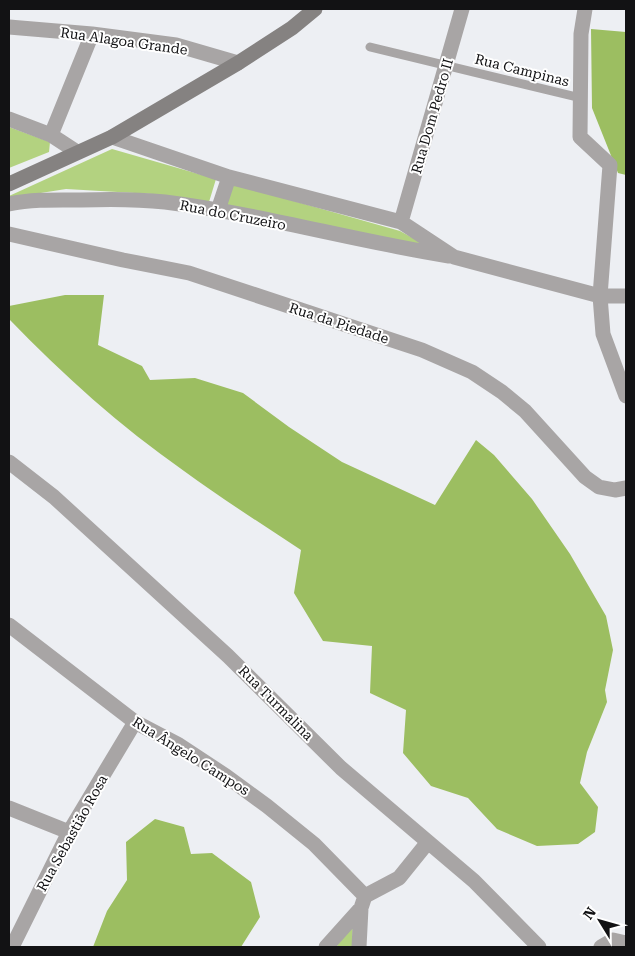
<svg xmlns="http://www.w3.org/2000/svg" width="635" height="956" font-family="'Roboto Serif',serif">
<rect width="100%" height="100%" fill="#edeff3"/>
<path fill="#b3d280" d="M9,127L50,142L49,152L9,168Z
M112,149L216,179L209,202L152,194L66,189L9,198V196Z
M234,184L400,231L431,248L226,205Z
M353,925L352,947H336Z"/>
<path fill="#9cbe61" d="M591,29L626,32V175L618,173L592,108Z
M65,295H104L98,345L142,366L150,380L195,378L243,393L289,427L342,462L435,505L476,440L494,455L532,499L570,554L606,616L613,650L605,690L607,702L587,752L580,783L598,807L595,832L578,844L537,846L497,829L468,798L431,786L403,753L406,710L370,693L372,646L323,641L294,593L301,550C262,524 222,499 184,471C120,426 63,375 9,319V306Z
M155,819L184,827L191,854L212,853L251,882L260,917L241,947H93L107,911L127,880L126,842Z"/>
<g fill="none" stroke-linecap="round" stroke-linejoin="round">
<path stroke="#a8a5a5" stroke-width="9" d="M370,47L581,98"/>
<path stroke="#a8a5a5" stroke-width="15" d="M585,9L581,34L580,137L610,165L600,296L603,334L626,396
M9,27L92,34L176,45L238,63
M9,119L51,135L77,152
M51,135L92,34
M112,137L229,177L401,222L454,257L600,296H626
M9,204C33,199 57,200 81,200C109,199 137,199 165,202C260,214 354,241 449,256
M218,210L229,177
M401,222L462,9
M9,234L123,260L189,273L422,350L472,372L502,392L525,411L585,477L599,487L615,490L626,488
M9,462L54,497L228,656L341,768L474,881L539,947
M9,625L135,722L179,745L226,776L267,806L314,844L365,896
M9,808L69,832
M365,896L399,878L428,842
M12,947L69,832L135,722
M326,947L361,908L365,896
M359,947L361,908
M601,947L613,940L626,943"/>
<path stroke="#858281" stroke-width="15" d="M9,184L112,137L238,63L292,28L315,9"/>
</g>
<g text-anchor="middle" dominant-baseline="central" stroke-width="4" stroke-linejoin="round" paint-order="stroke">
<g font-size="14" fill="#121214" stroke="#fff">
<text transform="translate(124 41) rotate(8)">Rua Alagoa Grande</text>
<text transform="translate(522 70) rotate(14)">Rua Campinas</text>
<text transform="translate(432 116) rotate(-74)">Rua Dom Pedro II</text>
<text transform="translate(233 215) rotate(11)">Rua do Cruzeiro</text>
<text transform="translate(339 323) rotate(18)">Rua da Piedade</text>
<text transform="translate(276 703) rotate(45)">Rua Turmalina</text>
<text transform="translate(191 756) rotate(32)">Rua Ângelo Campos</text>
<text transform="translate(72 833) rotate(-61)">Rua Sebastião Rosa</text>
</g>
</g>
<rect width="635" height="956" fill="none" stroke="#121214" stroke-width="20"/>
<g transform="translate(600 921) rotate(307)" stroke="#ffffff" stroke-width="4" paint-order="stroke">
<path d="M0-4L9 19L0 12L-9 19Z" fill="#121214"/>
<text y="-8" font-size="14" font-weight="bold" text-anchor="middle" fill="#121214">N</text>
</g>
</svg>
